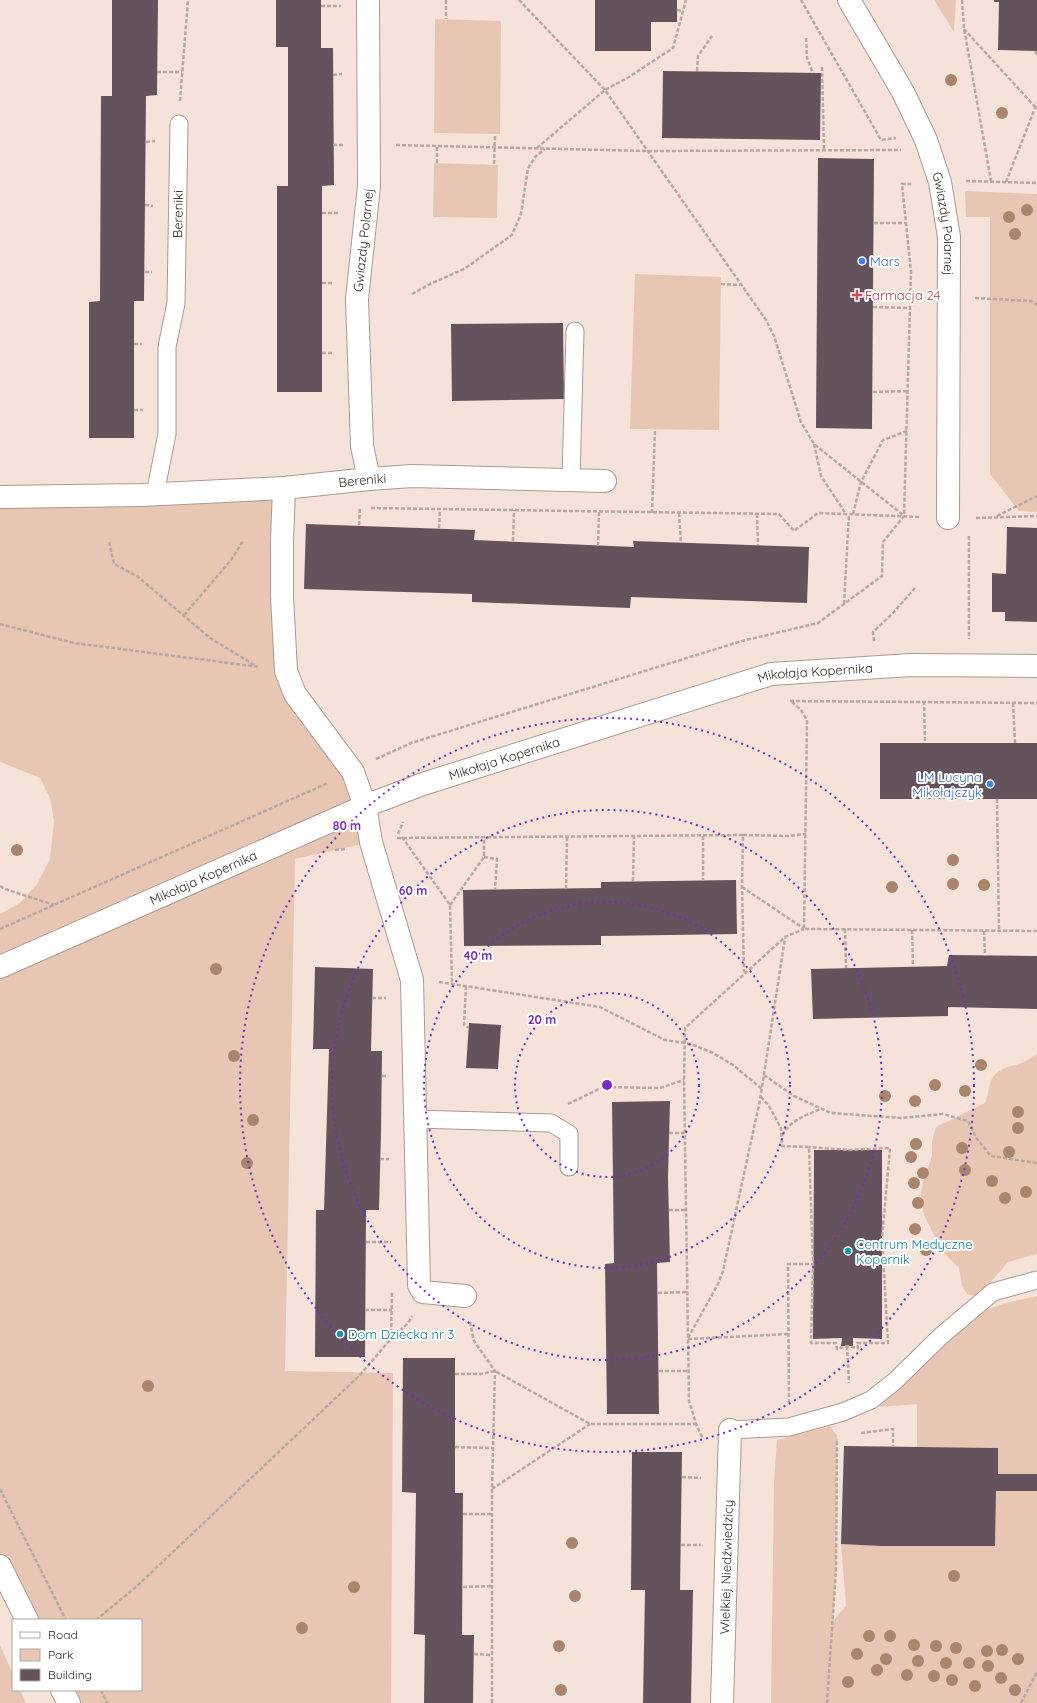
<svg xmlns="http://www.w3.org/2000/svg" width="1037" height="1703" font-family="Quicksand,sans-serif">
<rect width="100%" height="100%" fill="#f5e3d9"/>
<path fill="#e7c7b4" d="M934,0H956L954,32Z
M435,19L501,21L500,134L434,133Z
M434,163L498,165L497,218L433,217Z
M965,191L1037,194V512L1019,511L990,474V217H966Z
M635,274L721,277L719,430L630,429Z
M284,488L286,671L353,772L371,842L295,859L285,1371L393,1373L391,1703H69L62,1690H141V1620H27L0,1566V914L20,903L37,884L50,859L54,821L50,798L40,778L0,762V497Z
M1037,1054V1254L1008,1262L984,1290L974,1296L967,1294L962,1286L959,1268L942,1251L924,1215L922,1203L921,1193L923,1182L932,1156V1141L936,1127L985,1103C989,1095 988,1084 993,1077C1002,1065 1013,1067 1024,1062C1028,1060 1033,1057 1037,1054Z
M1037,1296V1474H998L997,1448L917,1447V1404L878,1407L962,1318L1006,1303Z
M830,1426L837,1436L836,1570L833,1621L846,1606L841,1544L880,1546H995L996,1491H1037V1703H771L774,1481L777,1440Z
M0,1645L13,1674V1690H20L26,1703H0Z"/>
<path fill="#64535c" d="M112,0H158L157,95L146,96L144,301H134V438H89V302L100,301L101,96H112Z
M276,0H321V48H333L334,185L322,186V392H277V186H288V47H276Z
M595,0H677V22H651V51H595Z
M994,0H1037V51L998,50L999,2H994Z
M663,71L821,73L820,140L662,138Z
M818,158L874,159L872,429L816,428Z
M563,323L564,399L452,401L451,324Z
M306,524L475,530L474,540L634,547L633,541L809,547L807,603L631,597L630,608L472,602V594L304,589Z
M1007,527L1037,528V622L1005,621V612H992V573L1006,574Z
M880,743H1037V799H880Z
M736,880L737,934L601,936V945L464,946L463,890L601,888V882Z
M949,955L1037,956V1009L948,1007V1016L813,1019L811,969L947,966Z
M315,967L373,969L371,1051H382L381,1131L379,1210H366L365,1357H315L316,1210H324L329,1049H313Z
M469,1023L501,1025L498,1069L466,1068Z
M670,1101L668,1178L670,1262L657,1263L659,1414H607L605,1264L614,1263L612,1102Z
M814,1150H882V1339L853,1338V1346H841L842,1338L813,1339Z
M403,1358H455V1493H463L462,1635H474L473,1703H424L425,1635L414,1634L416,1493L402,1492Z
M844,1446L998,1448V1474H1037V1491H996L995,1546H880L841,1544Z
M632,1452H682L680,1590H693L691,1703H643L645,1590H631Z"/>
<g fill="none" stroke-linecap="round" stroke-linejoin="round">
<defs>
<g id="service">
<path d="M571,479L575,331"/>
<path id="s1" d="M155,494L167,434V347L176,303L179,124"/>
<path d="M415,1119L551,1123L569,1134V1167"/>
<path d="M730,1430L789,1427L843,1412L871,1400L895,1381L941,1336L993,1292L1037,1280"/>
</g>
<g id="minor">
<path d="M368,0L369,186L357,299L362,446L369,479"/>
<path id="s2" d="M849,0L903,92L926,140L940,182L949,237L948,518"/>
<path d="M284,488L282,541V597L286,671L295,694L353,772L365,806L371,842L412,980L419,1285L423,1292L465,1296"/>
<path id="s3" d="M0,497L141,495L284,488L369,479L412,476L605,481"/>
<path id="s4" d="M0,967L365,806L423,784L771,674L911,665L1037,666"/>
<path id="s5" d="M722,1703L730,1430"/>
</g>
<path id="tertiary" d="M0,1566L27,1620
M62,1690L69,1703"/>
</defs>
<use href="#service" stroke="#ab9a90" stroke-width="19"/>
<use href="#minor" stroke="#ab9a90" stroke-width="24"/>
<use href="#tertiary" stroke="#ab9a90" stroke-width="24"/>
<path stroke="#b7a9a1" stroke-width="2.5" stroke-dasharray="4 2" stroke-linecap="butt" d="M446,0V19
M519,0L605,90L766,320L774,336L801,422L814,444L903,515
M801,0L881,140L896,138
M962,0L964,28L991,181
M321,6H341
M677,10L683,11
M964,29L1037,109
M806,38L807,58L813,73
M1035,51L1037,55
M822,67L824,150
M697,71L698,56L712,36
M157,72H182
M333,75L342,74
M180,101L188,0
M146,142L155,141
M333,145H343
M396,145L647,151L901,150
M537,148L605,90L629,77L673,48L686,0
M437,163V145
M494,164L495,134
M966,181L1037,183
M1006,182L1037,103
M145,205L153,206
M322,213H340
M874,223H906
M145,272H152
M322,283H332
M721,284L740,285
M412,294L430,284L464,269L512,235L521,214L528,168L536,156L545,149
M911,297H922
M975,298L1031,301L1037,305
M873,307L911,308
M134,344H142
M322,353H332
M873,392L908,391
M134,410H143
M814,444L821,476L846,514
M371,508L779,514L794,531L818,513L921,517
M652,513L655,429
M679,513L681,543
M757,514L758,545
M853,514L861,482L883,440L907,431
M997,516L1037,496
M976,518L1037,516
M359,525L360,508
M439,528L440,509
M969,536V639
M513,541L514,510
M109,542L114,564L137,576L210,638L256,666
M598,546L599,512
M844,604L849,514
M184,615L231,560L243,541
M0,624L74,643L260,667
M874,641L873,632L893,613L915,588
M790,701L1037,703
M924,701L925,743
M792,702L801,710L807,720L804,929L1037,931
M1013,703L1015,743
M376,759L411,743L742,641L818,623L882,576L883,542L904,516L911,272L902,184H911
M997,799L999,930
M398,834L403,822
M743,835L788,836L806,834
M703,836V881
M402,837L450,905L452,984
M397,838L743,835L742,887L744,972
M335,850L345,849
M484,857L497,859L495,889
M633,881L634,836
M0,886L5,889L54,905
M742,887L803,928
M566,889L567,836
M450,905L484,857V837
M0,929L328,783
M845,929L846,968
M912,930L913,966
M984,931L985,956
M439,982L600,1007L665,1040L691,1044L713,1053L733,1065L762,1089
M466,986L464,1025L469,1028
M372,998H386
M764,1075L794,1096L831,1113L901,1118L943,1114L968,1121L977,1139L991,1156L1037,1163
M382,1076H388
M761,1097L769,1106L781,1128L782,1146L809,1147L813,1264L811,1343H836L837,1349L847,1346L858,1348L857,1343H888L882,1238L890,1148L850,1150L809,1147
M568,1104L603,1087L660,1088L684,1080
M669,1133H685
M782,1135C791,1120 806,1115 821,1109
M380,1159H389
M669,1210H686
M366,1242H391
M658,1293L687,1292
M365,1310H392
M470,1322L474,1341L495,1371L492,1489V1703
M688,1338L718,1284L723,1271L760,1100L785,938
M391,1339L392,1293
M688,1339L788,1334
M847,1346L849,1383
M659,1371H688
M455,1374H481L495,1371L590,1424H696
M789,1403L788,1264H813
M861,1433L893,1429V1446
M702,1437L696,1424L689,1401L684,1080L685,1028L785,937L804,929
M455,1447L493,1448
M682,1477L701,1478
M0,1489L66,1620
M492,1489L590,1424
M463,1514H492
M681,1545H701
M463,1587L492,1586
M96,1620L136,1587L360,1375L388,1342L408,1323L412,1316
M474,1654L492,1655
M101,1690L107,1703
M827,1703L836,1570L837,1439
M1021,1703L1037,1672"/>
<use href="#service" stroke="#fff" stroke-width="17"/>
<use href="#minor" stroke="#fff" stroke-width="22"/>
<use href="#tertiary" stroke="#fff" stroke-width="22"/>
</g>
<g fill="#a9856d">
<circle cx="951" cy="80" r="6"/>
<circle cx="1002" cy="113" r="6"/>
<circle cx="1027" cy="210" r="6"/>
<circle cx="1009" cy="217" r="6"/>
<circle cx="1015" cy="234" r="6"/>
<circle cx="17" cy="850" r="6"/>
<circle cx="953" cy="860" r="6"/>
<circle cx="953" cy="884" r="6"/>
<circle cx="984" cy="885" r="6"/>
<circle cx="892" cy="887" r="6"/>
<circle cx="216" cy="969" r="6"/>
<circle cx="234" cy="1056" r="6"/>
<circle cx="981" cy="1065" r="6"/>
<circle cx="935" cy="1085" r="6"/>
<circle cx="965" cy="1091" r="6"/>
<circle cx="885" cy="1096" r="6"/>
<circle cx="915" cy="1101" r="6"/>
<circle cx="1018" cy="1112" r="6"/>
<circle cx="253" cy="1120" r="6"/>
<circle cx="1018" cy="1128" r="6"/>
<circle cx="916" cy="1144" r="6"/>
<circle cx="962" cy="1148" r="6"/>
<circle cx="1009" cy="1152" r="6"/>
<circle cx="911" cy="1157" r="6"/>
<circle cx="247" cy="1163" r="6"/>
<circle cx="965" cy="1170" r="6"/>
<circle cx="923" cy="1173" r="6"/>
<circle cx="992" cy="1181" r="6"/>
<circle cx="914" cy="1183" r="6"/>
<circle cx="1026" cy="1192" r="6"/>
<circle cx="1005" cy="1198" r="6"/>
<circle cx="918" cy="1203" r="6"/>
<circle cx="915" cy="1229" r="6"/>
<circle cx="926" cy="1250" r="6"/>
<circle cx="148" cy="1386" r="6"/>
<circle cx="572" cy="1543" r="6"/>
<circle cx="954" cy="1576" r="6"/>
<circle cx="354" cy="1587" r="6"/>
<circle cx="575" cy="1596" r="6"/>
<circle cx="302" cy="1628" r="6"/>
<circle cx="869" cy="1636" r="6"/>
<circle cx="890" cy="1636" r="6"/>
<circle cx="914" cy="1645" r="6"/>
<circle cx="559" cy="1646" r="6"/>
<circle cx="936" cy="1646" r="6"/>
<circle cx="956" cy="1648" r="6"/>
<circle cx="1002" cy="1650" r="6"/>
<circle cx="987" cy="1651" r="6"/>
<circle cx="857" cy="1654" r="6"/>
<circle cx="886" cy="1659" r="6"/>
<circle cx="1018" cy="1659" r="6"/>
<circle cx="918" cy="1661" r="6"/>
<circle cx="946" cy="1663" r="6"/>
<circle cx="969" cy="1663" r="6"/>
<circle cx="988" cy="1666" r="6"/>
<circle cx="877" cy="1670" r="6"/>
<circle cx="907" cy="1675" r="6"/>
<circle cx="934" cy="1676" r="6"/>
<circle cx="1001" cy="1678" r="6"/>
<circle cx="952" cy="1680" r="6"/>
<circle cx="848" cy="1682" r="6"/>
<circle cx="975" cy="1686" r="6"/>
<circle cx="561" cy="1690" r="6"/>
<circle cx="1015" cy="1690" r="6"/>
</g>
<g fill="none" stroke="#7b2cbf" stroke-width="2" stroke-dasharray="2 4">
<circle cx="607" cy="1085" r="92"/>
<circle cx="607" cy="1085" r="183"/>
<circle cx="607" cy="1085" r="275"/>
<circle cx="607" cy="1085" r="367"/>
</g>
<g fill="#3f7fe0" stroke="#fff" stroke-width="1.5">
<circle cx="862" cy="261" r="4"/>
<circle cx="990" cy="784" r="4"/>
</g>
<path fill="#e0444e" stroke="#fff" stroke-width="1.5" d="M855 289h4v4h4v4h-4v4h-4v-4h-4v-4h4z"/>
<g fill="#0f9aa8" stroke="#fff" stroke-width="1.5">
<circle cx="848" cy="1251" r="4"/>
<circle cx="340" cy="1334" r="4"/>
</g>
<g text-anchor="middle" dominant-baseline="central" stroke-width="4" stroke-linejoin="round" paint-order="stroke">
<g font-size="13" fill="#2f2925" stroke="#fff">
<text stroke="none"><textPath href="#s1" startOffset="282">Bereniki</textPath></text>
<text stroke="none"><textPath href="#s2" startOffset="246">Gwiazdy Polarnej</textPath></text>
<text transform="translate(363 240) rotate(-84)">Gwiazdy Polarnej</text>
<text stroke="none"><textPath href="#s3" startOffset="363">Bereniki</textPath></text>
<text stroke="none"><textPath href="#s4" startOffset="870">Mikołaja Kopernika</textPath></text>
<text stroke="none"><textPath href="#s4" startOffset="546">Mikołaja Kopernika</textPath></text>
<text stroke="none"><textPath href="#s4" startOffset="222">Mikołaja Kopernika</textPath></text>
<text stroke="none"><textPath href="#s5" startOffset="136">Wielkiej Niedźwiedzicy</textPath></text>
</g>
<g font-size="13" fill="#366cbe" stroke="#fff" text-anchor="start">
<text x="870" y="261">Mars</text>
<text x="982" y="777" text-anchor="end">LM Lucyna<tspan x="982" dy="15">Mikołajczyk</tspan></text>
</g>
<g font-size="13" fill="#be3a42" stroke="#fff" text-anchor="start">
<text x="865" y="295">Farmacja 24</text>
</g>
<g font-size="13" fill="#0d838f" stroke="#fff" text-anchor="start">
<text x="856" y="1244">Centrum Medyczne<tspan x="856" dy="15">Kopernik</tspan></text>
<text x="348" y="1334">Dom Dziecka nr 3</text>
</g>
</g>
<circle cx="607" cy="1085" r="6" fill="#7b2cbf" stroke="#fff" stroke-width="2"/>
<g font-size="12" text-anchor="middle" font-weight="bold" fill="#7b2cbf" stroke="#fff" stroke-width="4" stroke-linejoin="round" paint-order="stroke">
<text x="347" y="830">80 m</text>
<text x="413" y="895">60 m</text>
<text x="478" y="960">40 m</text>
<text x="542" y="1024">20 m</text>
</g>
<rect x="12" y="1619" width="130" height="72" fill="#ffffff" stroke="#aca9a8"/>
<rect x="20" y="1632" width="20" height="6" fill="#ffffff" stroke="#aca9a8"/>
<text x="48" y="1639" font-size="12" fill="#2f2925">Road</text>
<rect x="20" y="1649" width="20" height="12" fill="#e7c7b4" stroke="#aca9a8"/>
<text x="48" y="1659" font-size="12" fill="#2f2925">Park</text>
<rect x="20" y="1669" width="20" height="12" fill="#64535c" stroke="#aca9a8"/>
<text x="48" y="1679" font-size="12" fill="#2f2925">Building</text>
</svg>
